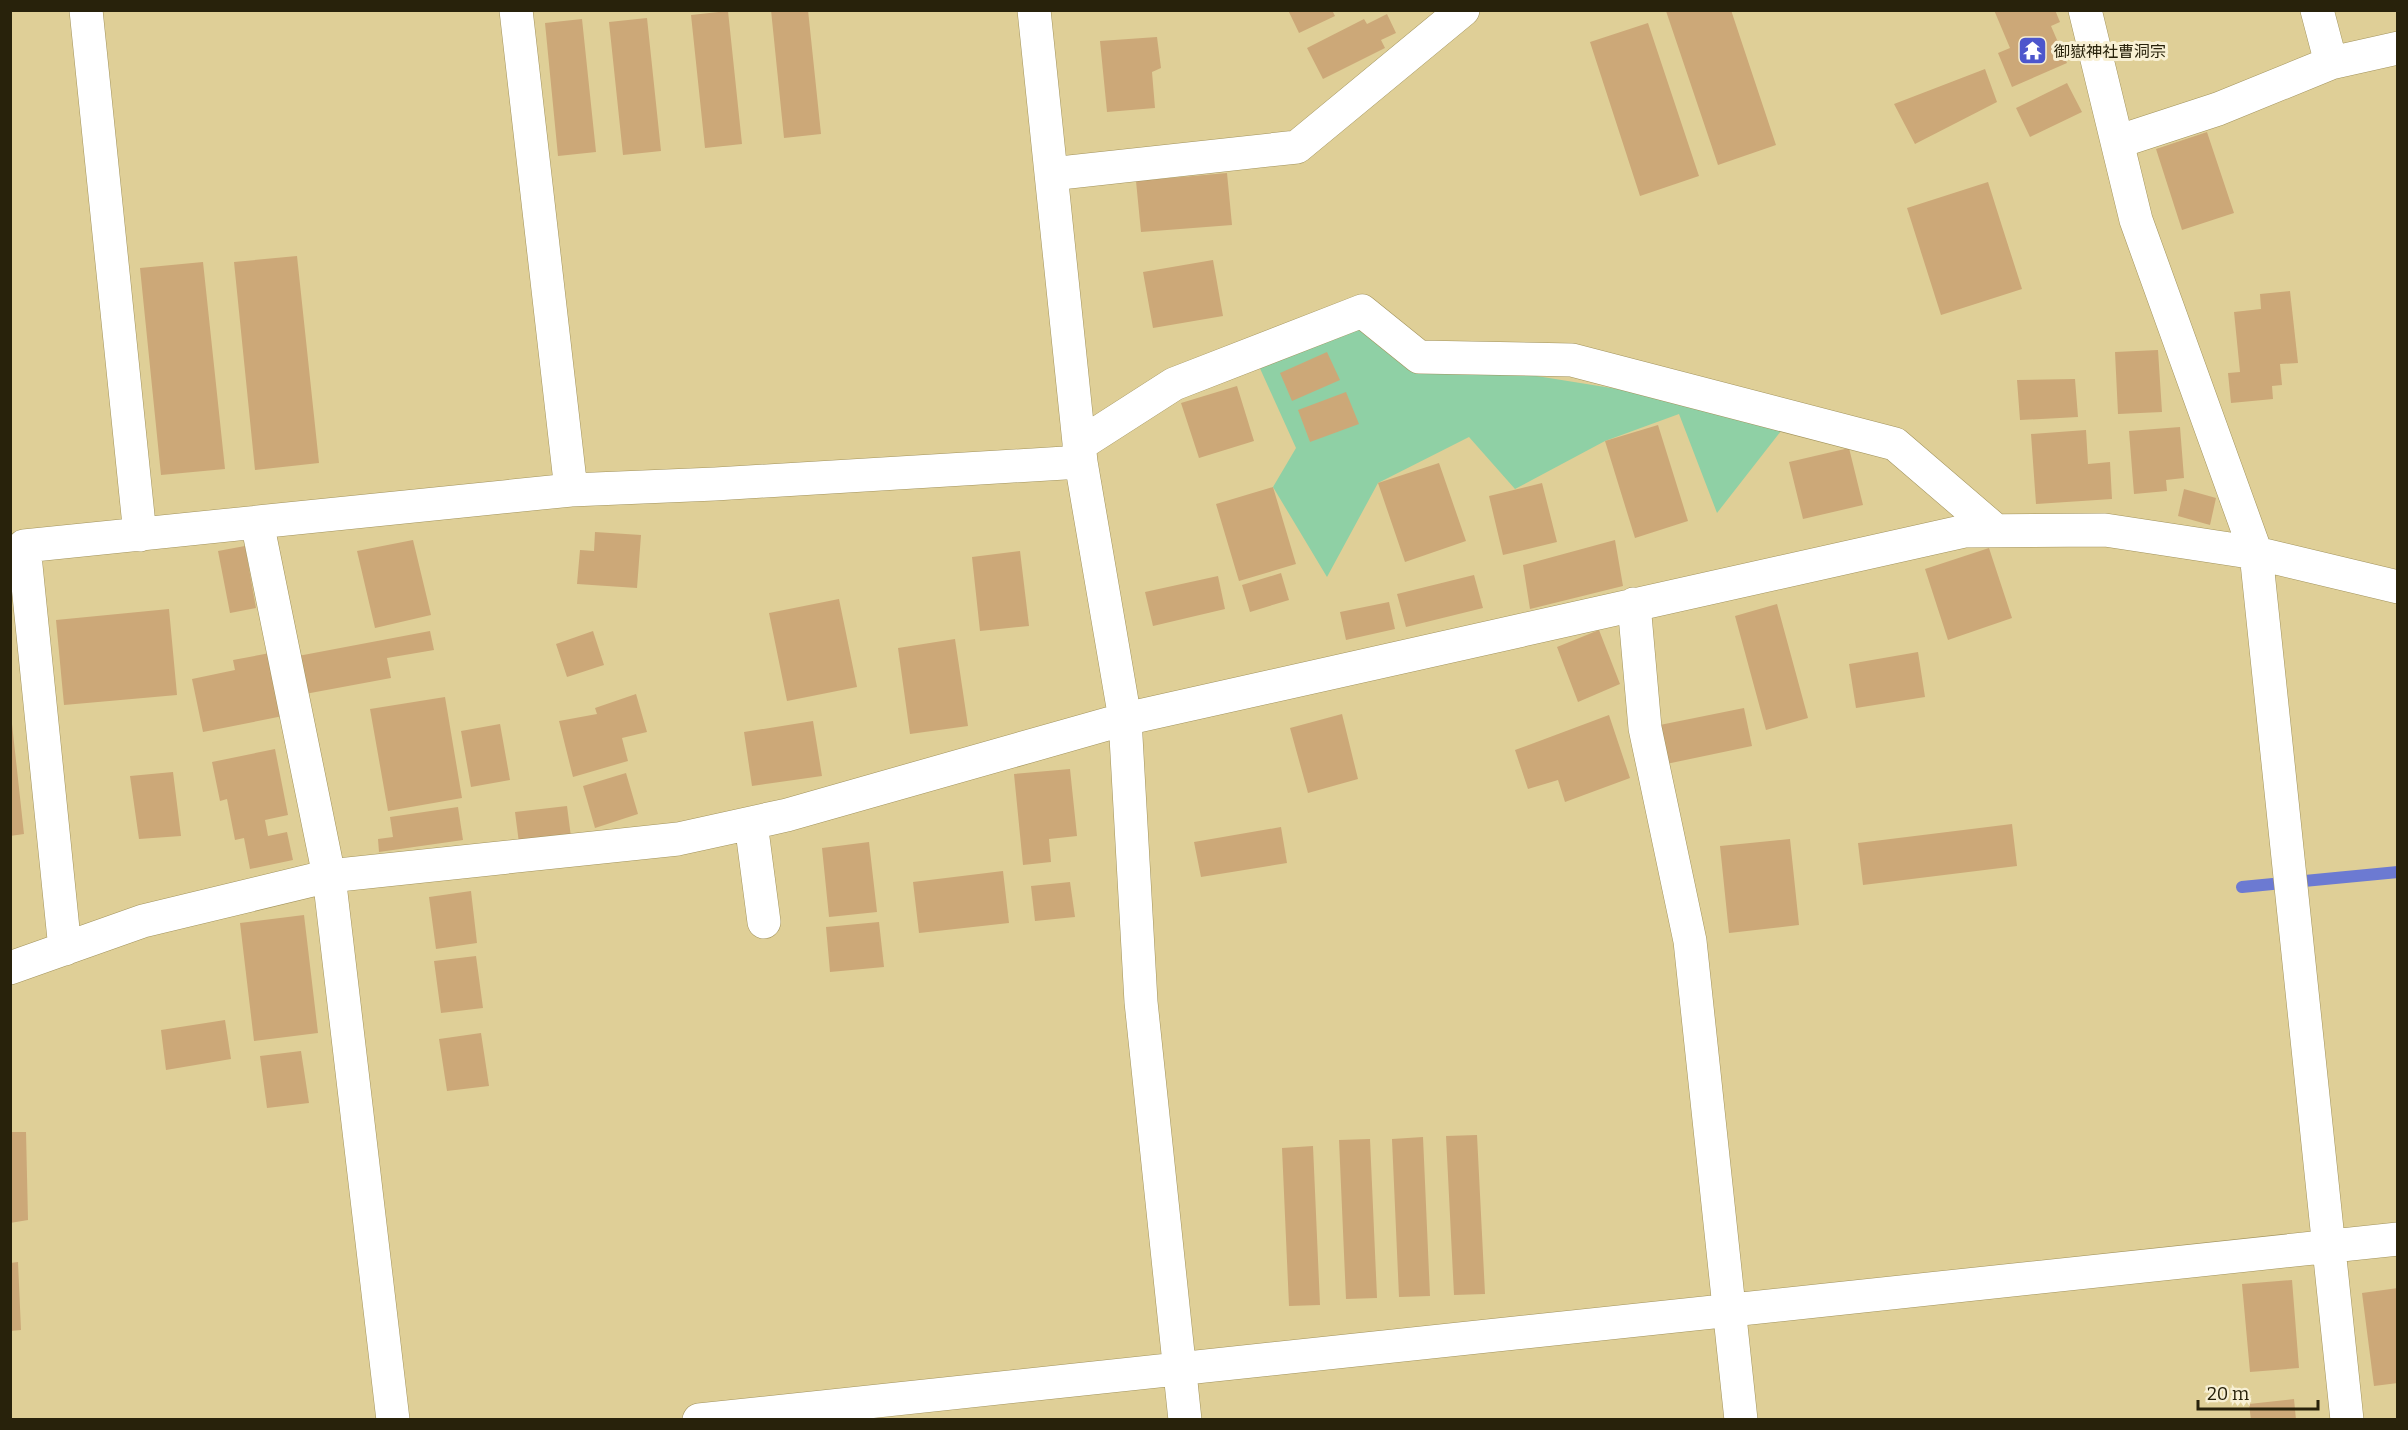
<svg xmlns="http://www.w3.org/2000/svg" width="2408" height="1430" font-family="Bitter,'Noto Sans JP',serif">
<rect width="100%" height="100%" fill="#dfcf97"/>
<path fill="#8fd0a5" d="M1362,311L1419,357L1792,417L1717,513L1679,414L1605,441L1515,489L1469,437L1378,483L1327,577L1273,487L1296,448L1253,353Z"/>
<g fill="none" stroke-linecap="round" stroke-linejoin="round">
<path stroke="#6c7ad2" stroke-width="12" d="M2242,887L2398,872"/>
</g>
<path fill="#cca878" d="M771,10H808L821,134L784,138Z
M1288,10H1332L1335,16L1299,33Z
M1731,10L1776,145L1718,165L1666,11Z
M1994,10H2055L2060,22L2051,26L2067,63L2012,87L1998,53L2010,48Z
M728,11L742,144L705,148L691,15Z
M1387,14L1396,33L1381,40L1385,48L1323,79L1307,48L1364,19L1367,24Z
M647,18L661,151L623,155L609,22Z
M582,19L596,152L558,156L545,23Z
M1648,23L1699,176L1640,196L1590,42Z
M1157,37L1161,68L1152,72L1155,108L1107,112L1100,41Z
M1985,69L1997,102L1915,144L1894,104Z
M2067,83L2082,112L2030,137L2016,108Z
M2207,132L2234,213L2182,230L2156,149Z
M1227,173L1232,225L1141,232L1136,181Z
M1988,182L2022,289L1941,315L1907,208Z
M297,256L319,463L255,470L234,262Z
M1213,260L1223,316L1153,328L1143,272Z
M203,262L225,469L161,475L140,268Z
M2290,291L2298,363L2280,364L2282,385L2272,386L2273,399L2231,403L2228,373L2240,372L2234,312L2261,309L2260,294Z
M2158,350L2162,412L2118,414L2115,352Z
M1327,352L1340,380L1292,401L1280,373Z
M2075,379L2078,417L2020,420L2017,380Z
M1237,386L1254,441L1199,458L1181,403Z
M1346,392L1359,424L1310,442L1298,410Z
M1658,425L1688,521L1635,538L1605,441Z
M2180,427L2184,478L2166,480L2167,491L2134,494L2129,431Z
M2086,430L2088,464L2110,462L2112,499L2036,504L2031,434Z
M1849,448L1863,505L1803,519L1789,462Z
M1439,463L1466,541L1405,562L1378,483Z
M1542,483L1557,542L1503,555L1489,496Z
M1273,487L1296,564L1239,581L1216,504Z
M2184,489L2216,498L2210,525L2178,516Z
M595,532L641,535L637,588L577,584L580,550L594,551Z
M413,540L431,615L375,628L357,551Z
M1615,540L1623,586L1530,609L1523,565Z
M245,546L256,608L230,613L218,551Z
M1989,548L2012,618L1948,640L1925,569Z
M1020,551L1029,626L980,631L972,557Z
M1281,573L1289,600L1250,612L1242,585Z
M1474,575L1483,608L1406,627L1397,594Z
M1218,576L1225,609L1153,626L1145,592Z
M839,599L857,687L787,701L769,613Z
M1389,602L1395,629L1346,640L1340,612Z
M1777,604L1808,718L1766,730L1735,616Z
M169,609L177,695L64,705L56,620Z
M1599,630L1620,684L1578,702L1557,647Z
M430,631L434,650L387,658L391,678L305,694L298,656Z
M593,631L604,665L567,677L556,644Z
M955,639L968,726L910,734L898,648Z
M1918,652L1925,697L1856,708L1849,664Z
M270,653L283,716L203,732L192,679L235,670L233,660Z
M636,694L647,732L622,738L628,761L573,777L559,721L597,714L595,708Z
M445,697L462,798L388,811L370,709Z
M1744,708L1752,746L1652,767L1645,728Z
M1342,714L1358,779L1308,793L1290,728Z
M1609,715L1630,778L1565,802L1558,780L1528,789L1515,750Z
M813,721L822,776L752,786L744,732Z
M12,724L24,834L10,836V725Z
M500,724L510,780L471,787L461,731Z
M275,749L288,815L265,820L268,836L287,832L293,860L250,869L244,838L235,840L227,799L220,801L212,762Z
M1070,769L1077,836L1049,839L1051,862L1023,865L1014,774Z
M173,772L181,836L139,839L130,776Z
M626,773L638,814L595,828L583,786Z
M567,806L571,837L519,843L515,812Z
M458,807L463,840L379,852L378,839L393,837L390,817Z
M2012,824L2017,866L1863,885L1858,843Z
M1281,827L1287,863L1201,877L1194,842Z
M1790,839L1799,925L1729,933L1720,846Z
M869,842L877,912L829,917L822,848Z
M1003,871L1009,923L919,933L913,882Z
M1070,882L1075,917L1035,921L1031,886Z
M471,891L477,943L436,949L429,897Z
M304,915L318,1033L254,1041L240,923Z
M879,922L884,967L830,972L826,927Z
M476,956L483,1008L441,1013L434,961Z
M225,1020L231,1059L166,1070L161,1030Z
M481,1033L489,1086L447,1091L439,1039Z
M301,1051L309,1103L267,1108L260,1056Z
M10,1132H26L28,1220L10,1223Z
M1477,1135L1485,1294L1454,1295L1446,1136Z
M1423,1137L1430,1296L1399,1297L1392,1139Z
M1370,1139L1377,1298L1346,1299L1339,1140Z
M1313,1146L1320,1305L1289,1306L1282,1148Z
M18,1262L21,1330L10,1331V1263Z
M2292,1280L2299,1368L2250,1372L2242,1284Z
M2398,1288V1383L2374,1386L2362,1293Z
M2294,1399L2296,1420H2251L2249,1404Z"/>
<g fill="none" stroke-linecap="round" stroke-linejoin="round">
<defs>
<path id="minor" d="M86,10L140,535
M516,10L571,490
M1034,10L1081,462L1125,719L1141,1002L1185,1420
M2085,10L2136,220L2256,553L2347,1420
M2317,10L2331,63
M2117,142L2218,109L2331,63L2398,48
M1051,174L1297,147L1463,10
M1079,445L1174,384L1362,311L1419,357L1572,360L1895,444L1994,529
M257,522L329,876L393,1420
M1634,604L1645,728L1690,941L1741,1420
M751,823L764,922
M65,949L24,546L571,490L715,484L1081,462
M10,968L143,921L329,876L678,839L787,815L1125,719L1965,531L2105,530L2256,553L2398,587
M699,1420L2398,1239"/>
</defs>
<use href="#minor" stroke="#a2935c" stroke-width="34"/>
<use href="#minor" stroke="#fff" stroke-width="33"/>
</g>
<defs>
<symbol id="temple-square" viewBox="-11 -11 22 22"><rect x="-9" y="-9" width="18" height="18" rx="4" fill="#4d56cc" stroke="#f8f0d4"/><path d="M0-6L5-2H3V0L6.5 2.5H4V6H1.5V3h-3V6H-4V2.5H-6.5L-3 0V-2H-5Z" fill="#fff"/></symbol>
</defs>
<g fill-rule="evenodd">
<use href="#temple-square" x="2016" y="34" width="33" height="33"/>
</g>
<g text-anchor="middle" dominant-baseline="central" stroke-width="6" stroke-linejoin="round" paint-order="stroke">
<g font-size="16" fill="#28220b" stroke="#f8f0d4" text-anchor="start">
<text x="2054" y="51">御嶽神社曹洞宗</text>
</g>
</g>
<rect width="2408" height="1430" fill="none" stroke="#28220b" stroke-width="24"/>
<path d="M2198 1400v9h120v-9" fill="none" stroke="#28220b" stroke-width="3"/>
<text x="2207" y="1400" font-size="18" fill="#28220b" stroke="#f8f0d4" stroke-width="4.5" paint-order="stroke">20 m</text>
</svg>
